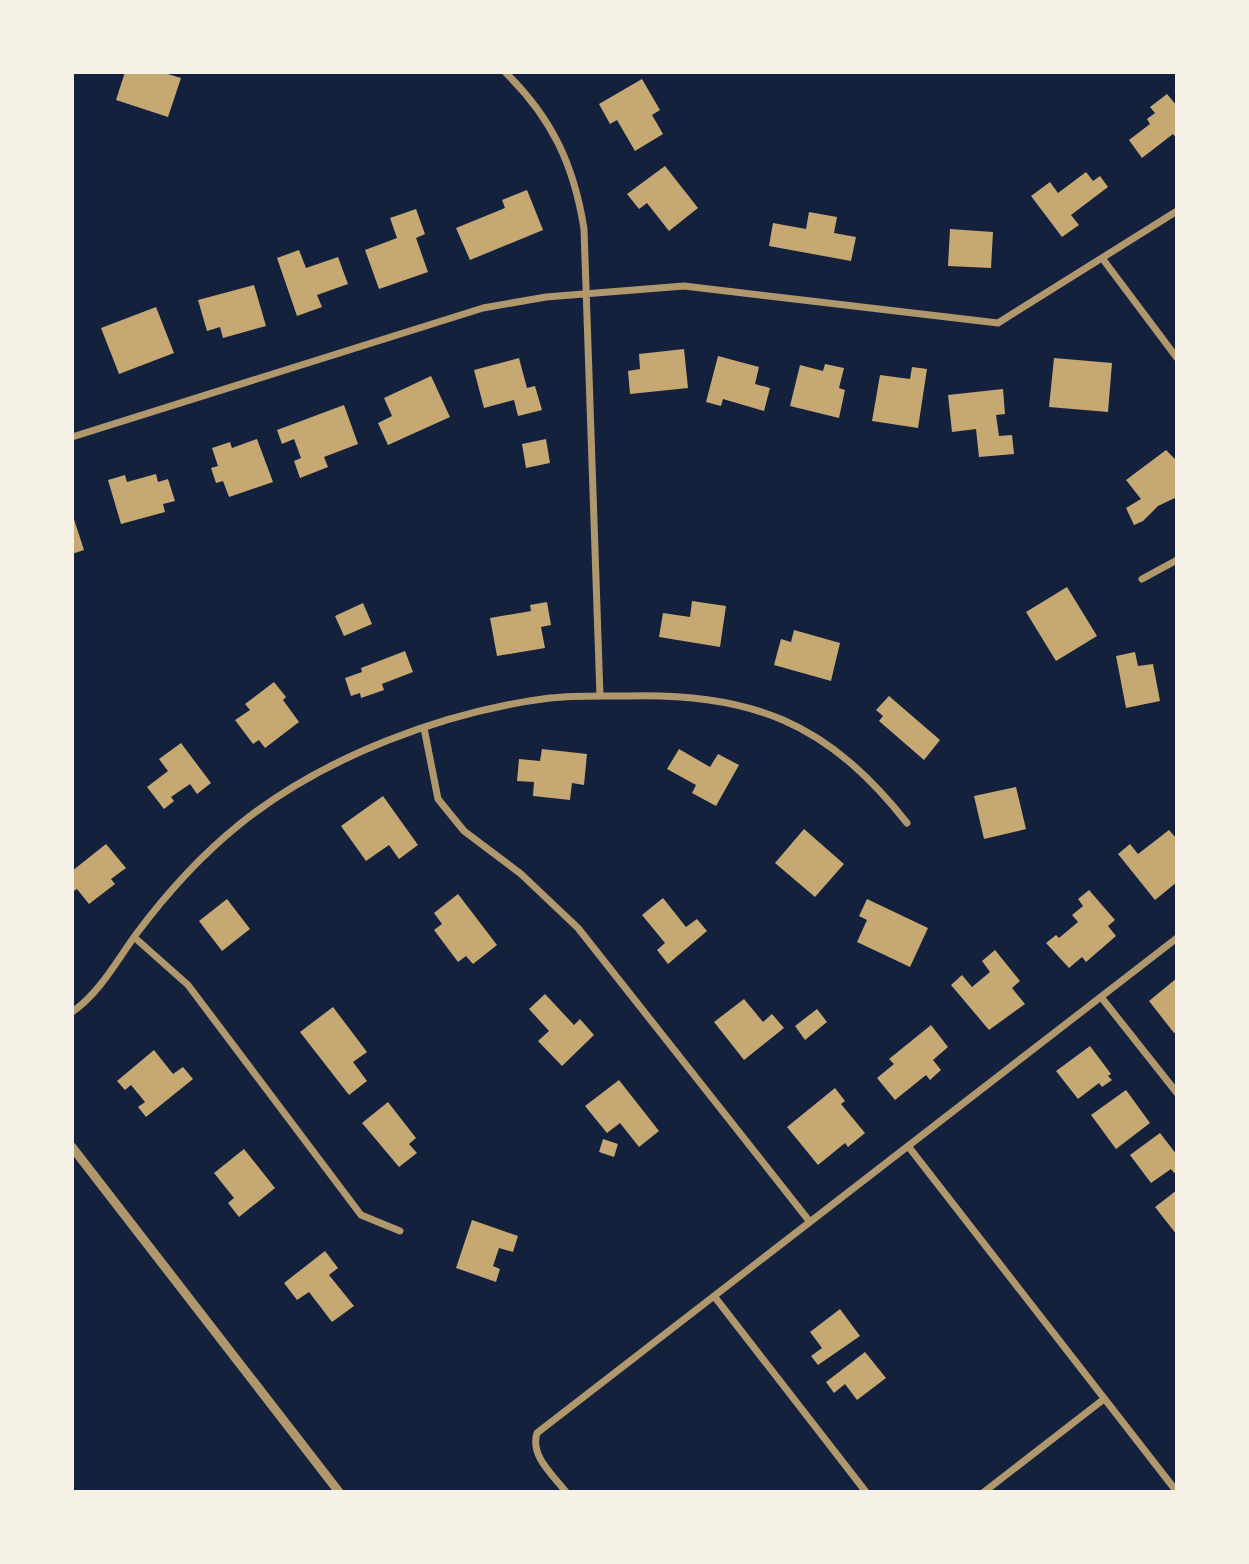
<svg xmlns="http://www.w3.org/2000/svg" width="1249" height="1564" font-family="'Libre Baskerville',serif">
<rect width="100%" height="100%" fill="#14213d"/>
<path fill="#c6a872" d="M125,72H161L181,78L168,117L116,100Z
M642,79L660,110L652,115L663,134L635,151L617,120L610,124L599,104Z
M1167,94L1177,106V139L1173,134L1142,158L1129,140L1150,124L1147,119L1155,113L1150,107Z
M665,166L698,208L669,231L647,203L639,209L627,194Z
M1086,172L1093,181L1100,176L1108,187L1071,215L1079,225L1062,237L1031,196L1050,182L1058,193Z
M527,190L543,230L470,260L456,228L505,208L502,200Z
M416,209L425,234L416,238L428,272L379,289L365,250L397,238L390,218Z
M809,212L837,217L834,233L856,237L851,261L769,246L773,223L806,229Z
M950,229L993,232L991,268L948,266Z
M299,250L306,268L338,257L348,284L317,295L322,307L297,316L277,258Z
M254,285L266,326L223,338L220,327L207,331L198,300Z
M156,307L174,353L119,374L101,328Z
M684,349L688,388L630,394L628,371L640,369L639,354Z
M718,356L759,367L755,384L770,388L764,411L723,399L721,406L706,402Z
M519,358L527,388L535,386L542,410L518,416L514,400L484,408L474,370Z
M1054,358L1112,363L1108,412L1049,407Z
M825,364L844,368L839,388L845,390L839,418L790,406L800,365L823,371Z
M912,367L927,369L918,428L872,421L880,375L910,379Z
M431,376L450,417L388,445L378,423L392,416L384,398Z
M1003,389L1005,414L996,415L999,436L1012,435L1014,454L979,457L976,429L952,432L948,395Z
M344,405L358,444L324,457L328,467L300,478L294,461L301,458L294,439L282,444L277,430Z
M257,439L273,482L229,497L223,481L216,483L211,468L218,466L212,448L230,442L232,448Z
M546,439L550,463L526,468L522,444Z
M1166,450L1177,461V497L1158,506L1143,521L1134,525L1126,508L1141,499L1126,480Z
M156,474L158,482L168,479L175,501L163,504L165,512L121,524L108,480L125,475L127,482Z
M72,513L84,550L72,554Z
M1067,587L1097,636L1056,661L1026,612Z
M692,601L726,606L720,647L659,637L663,613L690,617Z
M547,602L551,625L541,627L545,648L497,656L490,618L531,611L530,605Z
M363,603L372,624L344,636L335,616Z
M794,630L840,643L831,681L774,665L781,639L791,642Z
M405,651L413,672L382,684L384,690L361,698L360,693L351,696L345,678L362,672L361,668Z
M1135,652L1138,666L1153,664L1160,701L1126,708L1116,656Z
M274,682L286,697L283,700L299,722L265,748L259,740L253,744L235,720L250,710L245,704Z
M889,696L940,740L924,760L879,721L883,716L876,710Z
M181,743L211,783L197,794L190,784L171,797L174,801L164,809L147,787L168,771L159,759Z
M542,749L587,754L584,785L572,783L570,800L533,796L534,782L517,781L519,759L540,761Z
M679,749L710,767L718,754L739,765L716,806L692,793L696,785L667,769Z
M1016,787L1026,829L984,839L974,796Z
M383,796L418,845L399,859L389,845L366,861L341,826Z
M804,829L844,864L815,897L775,863Z
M1169,830L1177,839V882L1155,900L1118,854L1130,844L1138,854Z
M106,844L126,868L111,879L115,884L89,904L77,889L72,892V871Z
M1089,890L1115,920L1108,926L1116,936L1086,962L1082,957L1069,968L1046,943L1056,935L1059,938L1078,922L1072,915L1083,906L1078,899Z
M458,894L497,945L473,964L466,956L458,962L434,930L442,924L434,913Z
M663,898L686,927L697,919L707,931L668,964L657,950L665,943L642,915Z
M227,899L250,929L222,951L199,921Z
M867,899L928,928L910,967L857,942L867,920L859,916Z
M995,950L1020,981L1012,988L1025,1004L989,1030L951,985L962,975L972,987L990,972L982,961Z
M1177,978V1031L1174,1033L1149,1001Z
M545,994L574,1025L580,1019L594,1035L562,1066L538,1041L549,1031L529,1009Z
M744,999L763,1022L772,1014L784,1028L744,1060L714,1022Z
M333,1007L367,1052L353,1062L367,1081L349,1095L300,1032Z
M817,1009L827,1022L805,1040L795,1026Z
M931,1025L948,1047L933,1060L941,1070L930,1080L926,1075L895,1100L877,1078L894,1064L889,1059Z
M1090,1046L1111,1074L1108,1076L1112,1080L1102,1087L1099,1083L1078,1099L1056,1071Z
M154,1050L173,1074L183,1067L193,1079L146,1117L138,1107L145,1102L131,1085L125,1090L117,1081Z
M619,1080L659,1131L639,1147L620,1123L607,1133L585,1106Z
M835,1088L845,1101L841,1104L865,1133L848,1147L845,1143L818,1165L787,1127Z
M1126,1090L1150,1123L1116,1149L1091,1115Z
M388,1102L416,1138L409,1144L417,1153L399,1167L362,1123Z
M1160,1133L1177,1155V1170L1174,1173L1171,1169L1151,1183L1130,1155Z
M603,1139L618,1144L614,1157L599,1152Z
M244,1149L275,1188L239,1217L228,1203L234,1198L214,1173Z
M1177,1190V1235L1155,1207Z
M472,1220L518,1236L513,1252L499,1248L493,1266L500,1269L496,1282L456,1268Z
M325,1251L338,1268L329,1275L354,1306L332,1322L309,1292L297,1300L284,1283Z
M840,1309L860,1336L818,1365L811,1356L822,1348L810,1332Z
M865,1352L886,1378L857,1400L845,1384L834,1393L826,1382Z"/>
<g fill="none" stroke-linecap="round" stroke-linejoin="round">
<path stroke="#b1986c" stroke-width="7" d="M505,72C552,118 574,165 584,229L600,696
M1102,258L1177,358
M72,437L483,308L546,297L684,286L998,323L1177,211
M1142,579L1177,560
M424,728L438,799L464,831L521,874L578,928L810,1222
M134,937L188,985L361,1215L400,1231
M1101,997L1177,1093
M72,1012C100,993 117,960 137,933C167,893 200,856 240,824C323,757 445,711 550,698C576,695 603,696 629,696C681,695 734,699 783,720C834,742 873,780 907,823
M908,1146L1177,1492
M714,1296L866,1492
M566,1492C552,1474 530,1456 537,1433L1177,938
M984,1492L1104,1399"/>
<path stroke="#b1986c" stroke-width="9" d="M72,1147L339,1492"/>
</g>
<rect width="1249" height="1564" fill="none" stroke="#f6f1e7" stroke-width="148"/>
</svg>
